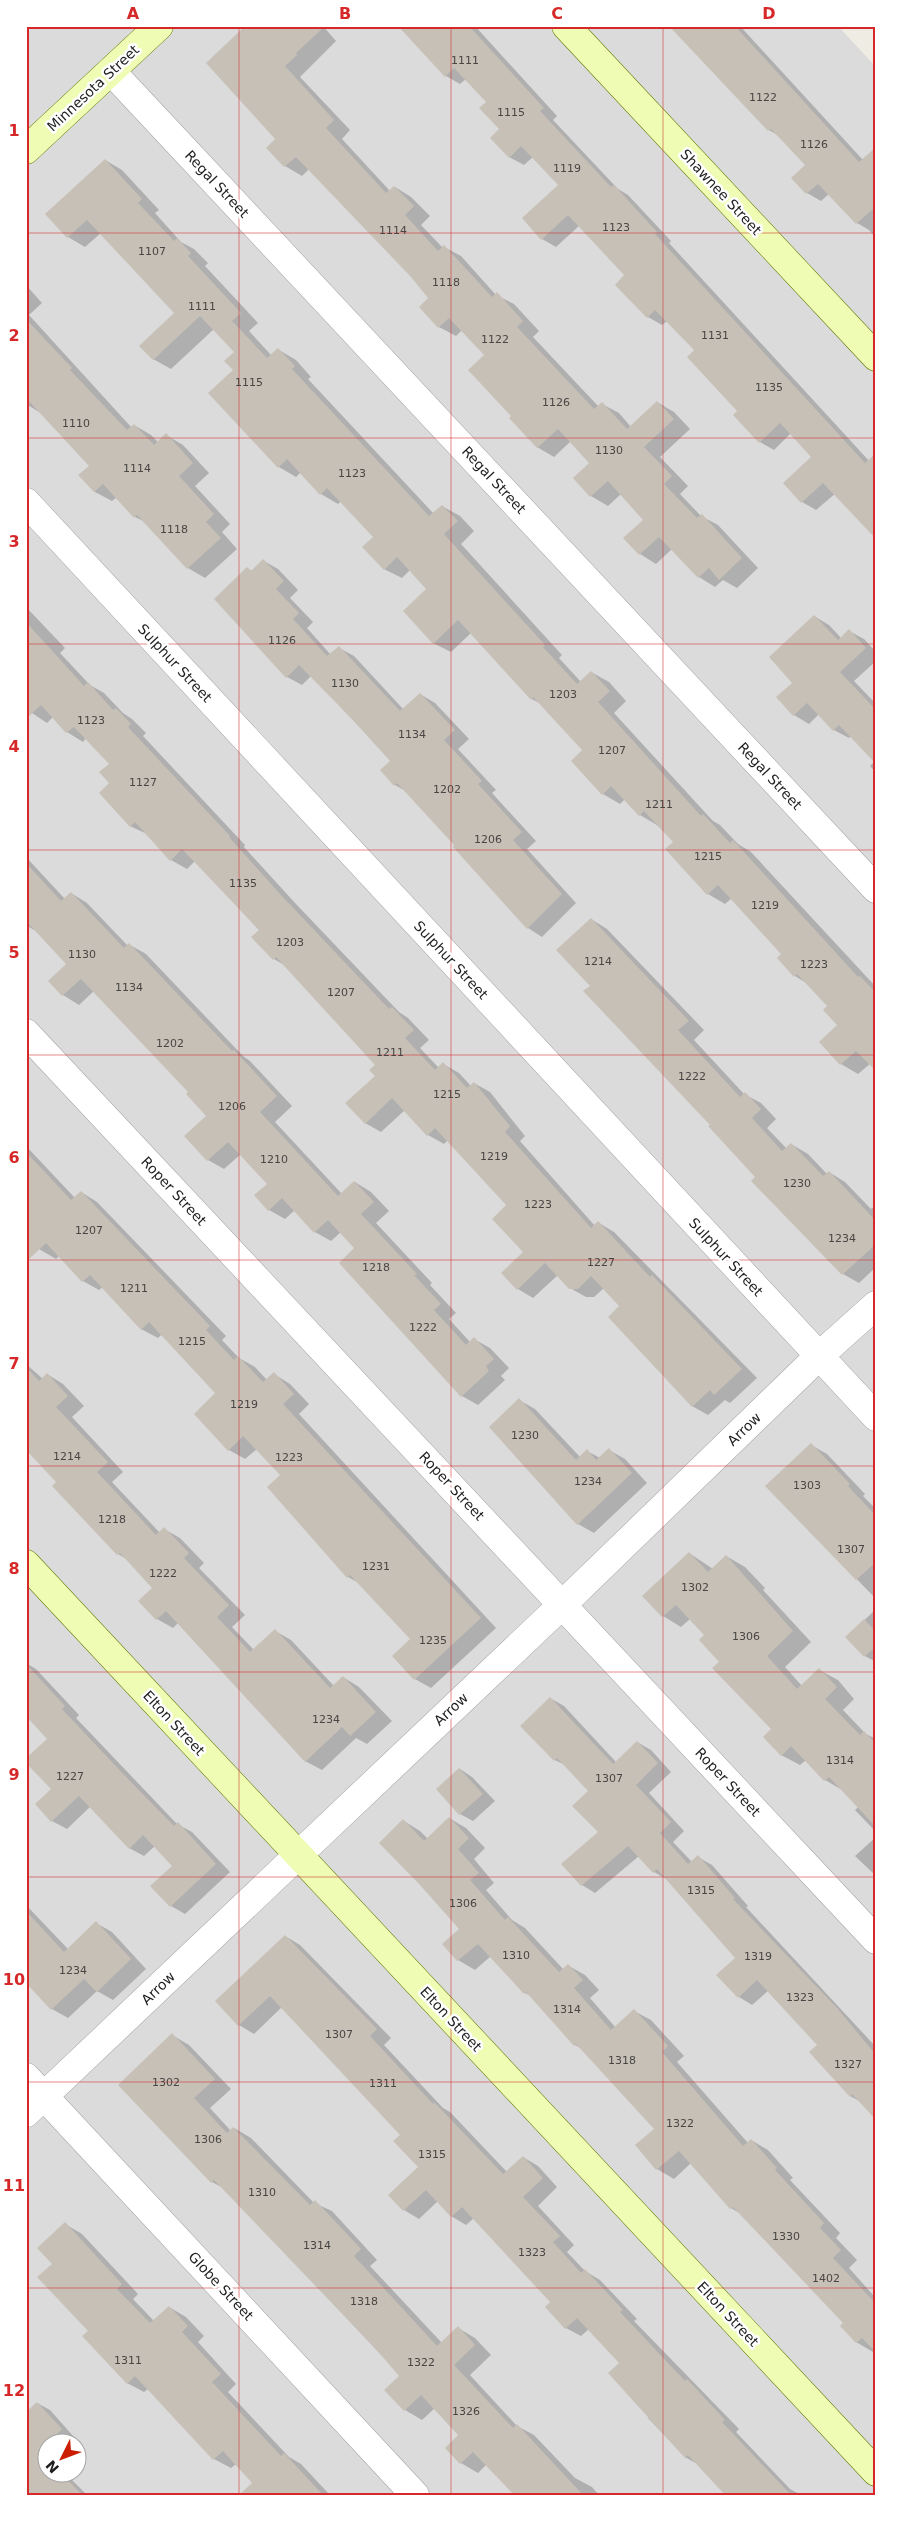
<svg xmlns="http://www.w3.org/2000/svg" width="902" height="2521" font-family="'DejaVu Sans',sans-serif">
<rect width="100%" height="100%" fill="#efede3"/>
<path fill="#dcdbdb" fill-rule="evenodd" d="M26,26H838L876,67V2495H26ZM48,2444H78V2474H48Z"/>
<path fill="#0003" d="M323,26L336,41L300,77L350,130L342,139L390,191L395,187L411,197L430,216L421,225L443,248L444,247L461,256L496,295L514,304L539,331L533,337L599,407L602,404L619,413L631,427L657,402L674,412L690,429L660,457L688,486L680,494L701,516L718,525L758,568L737,588L723,580L715,587L699,577L672,549L656,564L640,554L645,520L621,494L608,506L591,496L575,478L591,463L571,441L554,457L537,447L513,416L486,355L462,330L456,336L439,327L430,298L412,276L309,169L302,176L285,166L268,148L276,139L207,63Z
M406,26H475L557,116L553,120L618,189L628,195L671,241L669,243L871,463L816,510L802,502L813,457L791,433L774,450L760,442L695,350L667,321L662,325L648,317L626,276L580,225L556,247L542,239L559,185L533,157L524,165L509,157L501,129L487,102L466,79L460,84L446,76Z
M668,26H740L863,160L876,153V238L869,230L857,223L829,194L821,201L807,193L793,178L807,165L779,136L769,130L674,30Z
M105,160L122,170L159,210L155,213L181,242L194,249L208,263L205,266L258,323L249,331L272,356L279,350L296,360L311,377L308,379L434,514L442,506L460,516L474,531L461,544L562,655L559,658L581,682L591,672L609,682L626,701L614,713L713,821L720,825L738,844L751,852L876,987V1066L871,1063L858,1074L841,1064L820,1042L839,1025L829,1006L808,984L795,976L783,954L732,898L725,904L708,894L667,849L675,842L657,825L640,815L625,799L620,804L603,794L584,750L541,704L532,699L471,633L451,652L433,643L428,590L410,570L402,578L384,569L375,537L341,501L338,504L321,494L301,472L296,477L279,467L235,370L236,352L214,329L171,369L153,359L175,313L101,233L85,247L68,237L47,214Z
M26,285L42,303L29,315L132,428L134,425L151,435L158,442L166,435L183,445L209,473L195,486L230,524L222,532L237,549L205,578L188,568L147,523L135,517L117,497L112,501L95,492L80,476L90,466L44,415L26,404Z
M264,561L278,569L298,590L290,598L313,622L307,628L331,655L339,648L354,656L404,710L420,694L435,703L469,739L458,749L496,790L492,793L536,841L527,849L576,903L542,937L528,928L456,845L404,790L395,785L392,761L311,676L302,685L287,677L247,568L252,571Z
M26,607L65,648L60,653L90,685L104,693L123,713L132,719L146,733L143,736L245,845L244,847L296,904L399,1012L408,1018L429,1040L420,1048L439,1068L443,1064L459,1073L471,1086L474,1083L490,1092L525,1136L520,1141L595,1226L599,1223L614,1232L757,1378L730,1403L725,1400L708,1415L692,1406L621,1306L604,1288L594,1297H586L570,1288L558,1275L533,1298L518,1289L525,1252L508,1205L448,1140L444,1144L428,1135L405,1110L381,1132L365,1123L376,1077L377,1065L286,966L274,959L260,931L195,861L187,869L171,860L147,834L130,826L111,783L110,764L86,738L83,742L67,732L53,717L47,723L26,709Z
M814,616L829,625L841,638L849,631L864,639L876,652V661L854,681L876,704V773L870,766L875,761L851,736L849,738L834,730L819,714L809,724L794,715V683Z
M26,857L65,899L71,893L87,903L128,946L130,945L146,954L243,1056L250,1061L292,1106L275,1122L342,1194L355,1182L371,1192L389,1211L376,1223L432,1283L430,1285L456,1313L449,1319L470,1342L474,1339L490,1348L509,1368L501,1376L505,1380L478,1405L462,1396L356,1248L341,1232L331,1241L315,1232L295,1210L285,1219L269,1210V1184L241,1154L224,1169L208,1160L186,1136L208,1116L190,1092L94,991L79,1005L63,995L49,981L68,964L39,933L26,925Z
M591,919L607,929L704,1030L694,1040L744,1094L761,1103L776,1119L767,1128L787,1149L791,1144L808,1154L827,1174L829,1172L845,1182L871,1209L876,1205V1267L859,1283L843,1274L591,986Z
M26,1146L75,1198L81,1192L97,1202L226,1336L222,1340L239,1358L255,1367L267,1380L274,1374L290,1384L309,1404L299,1414L496,1628L431,1688L415,1679L412,1639L359,1583L348,1577L282,1475L257,1449L245,1459L229,1450L217,1393L162,1334L158,1338L141,1329L103,1287L99,1290L83,1281L59,1256L56,1259L39,1249L26,1235Z
M26,1364L43,1379L47,1374L63,1384L84,1406L72,1417L123,1472L112,1482L160,1533L164,1529L180,1538L204,1563L199,1568L245,1615L232,1627L254,1650L275,1631L291,1640L334,1686L343,1677L359,1687L392,1721L367,1744L356,1738L322,1770L305,1761L178,1623L173,1628L157,1619L154,1588L128,1560L118,1554L54,1486L58,1483L26,1449Z
M519,1400L535,1409L580,1457L587,1451L600,1458L609,1450L625,1459L647,1483L594,1533L578,1524Z
M811,1445L827,1454L865,1494L863,1496L876,1509V1599L767,1486Z
M689,1553L713,1569L726,1556L745,1567L765,1588L763,1590L811,1642L785,1667L802,1686L819,1670L838,1680L854,1699L843,1710L866,1734L876,1739V1832L855,1810L858,1807L844,1791L825,1780L806,1760L800,1765L781,1755L773,1730L721,1662L706,1636L690,1619L681,1627L663,1616L644,1596Z
M876,1609V1662L865,1656L847,1637Z
M26,1663L36,1669L79,1715L76,1718L177,1824L192,1832L230,1872L185,1914L171,1906L174,1866L155,1846L144,1856L129,1848L91,1806L67,1829L52,1821L53,1789L49,1739L26,1715Z
M550,1698L564,1706L616,1762L637,1742L651,1750L671,1772L649,1793L684,1831L673,1842L692,1862L698,1857L712,1865L748,1906L746,1907L876,2047V2118L861,2102L850,2096L819,2045L769,1990L752,2005L739,1997L736,1958L668,1880L654,1872L639,1856L595,1893L582,1885L600,1833L590,1791L567,1766L555,1760Z
M460,1769L472,1777L495,1801L473,1821L460,1814Z
M449,1818L466,1828L485,1848L474,1859L494,1883L486,1890L512,1920L525,1928L564,1970L569,1966L585,1975L599,1990L590,1998L616,2028L634,2011L651,2020L684,2056L677,2062L748,2143L751,2140L768,2150L793,2178L790,2180L840,2233L836,2238L857,2260L849,2268L874,2296L876,2294V2350L873,2352L856,2342L845,2323L741,2214L731,2208L691,2163L674,2179L657,2169L656,2129L584,2050L575,2045L533,1997L525,1993L491,1956L475,1970L458,1960L444,1944L461,1929L404,1821L420,1831L428,1839Z
M876,1837V1876L855,1856Z
M26,1905L68,1949L96,1923L112,1932L146,1969L113,2000L97,1991L68,2018L52,2009L26,1981Z
M285,1936L300,1945L391,2038L384,2045L443,2108L450,2112L507,2172L523,2157L538,2166L557,2187L538,2206L574,2245L567,2252L585,2271L600,2280L637,2319L634,2321L739,2429L736,2432L790,2489L801,2495H727L699,2465L685,2457L648,2418L650,2416L620,2363L589,2329L581,2336L566,2328L552,2302L474,2218L466,2225L451,2216L438,2201L419,2219L404,2210L390,2195L420,2167L401,2135L282,2007L254,2034L239,2025Z
M172,2035L189,2045L231,2089L210,2108L231,2131L234,2128L251,2138L314,2203L332,2211L377,2260L370,2266L442,2343L458,2328L475,2338L491,2355L470,2375L517,2426L534,2435L575,2478L592,2487L599,2495H516L487,2464L478,2473L461,2463L460,2435L435,2408L422,2420L405,2410L386,2390L401,2376L225,2189L212,2182Z
M65,2224L82,2234L138,2294L133,2299L154,2321L169,2307L186,2317L204,2336L198,2342L236,2384L228,2392L289,2457L301,2464L330,2495H254V2483L236,2464L231,2468L214,2459L149,2388L144,2392L127,2383L89,2332L53,2264Z
M37,2403L50,2410L74,2437L67,2444H48V2474H66L87,2495H26Z"/>
<path fill="#c7c0b6" d="M245,26H325L296,53L297,55L285,66L334,120L326,128L386,193L394,186L414,206L405,215L438,251L444,245L492,297L497,292L523,321L517,327L594,409L602,402L627,429L657,401L674,419L644,447L672,476L664,484L697,518L702,514L742,558L719,580L709,568L698,578L659,537L639,555L623,538L643,520L608,481L590,497L573,478L589,463L558,429L537,448L509,418L511,416L468,370L484,355L449,318L438,328L419,307L428,298L411,277L296,157L284,167L266,148L275,139L206,63Z
M398,26H469L544,108L540,111L611,187L614,185L657,232L655,234L865,463L876,453V539L823,483L801,503L783,483L811,457L780,423L759,443L733,415L737,411L687,357L694,350L655,310L647,318L615,285L624,275L568,215L541,240L522,218L558,185L521,146L509,158L490,138L499,129L479,108L486,102L454,68L445,77Z
M669,26H735L859,162L876,147V206L856,224L818,184L806,194L791,178L805,165L771,129L768,131Z
M105,159L142,199L138,203L174,241L177,238L191,253L188,256L241,313L232,321L267,358L278,348L295,366L292,369L429,516L442,505L458,521L444,534L545,645L543,647L577,684L591,671L610,691L598,702L701,816L703,814L730,843L733,840L858,977L860,976L876,993V1071L856,1051L840,1065L819,1042L837,1025L823,1010L827,1006L797,974L794,977L777,958L781,954L718,885L707,895L665,849L673,842L644,811L639,816L611,786L602,795L571,761L582,750L533,697L531,700L458,620L433,644L403,611L426,589L397,557L384,570L362,547L373,537L327,488L320,495L287,459L278,468L208,393L233,370L224,361L234,352L200,316L153,360L139,346L174,313L87,220L67,238L45,214Z
M26,319L72,368L70,370L127,430L134,424L154,445L166,433L193,463L179,476L214,514L206,522L221,538L187,569L137,515L134,518L103,484L94,492L78,475L89,466L26,398Z
M263,559L284,581L276,589L299,613L293,619L327,656L339,646L400,711L420,693L455,730L444,740L482,781L478,784L522,832L513,840L562,894L527,929L453,847L454,845L397,783L394,786L380,770L390,761L352,719L299,665L286,678L214,599L247,567L251,571Z
M814,615L838,640L849,629L866,648L840,672L876,710V764L839,725L833,731L807,703L793,716L776,697L792,683L769,657Z
M26,622L84,686L88,682L113,710L116,708L131,724L128,727L230,836L229,837L280,894L389,1009L392,1007L414,1030L405,1038L435,1070L443,1062L467,1088L474,1082L510,1126L505,1132L591,1228L598,1221L650,1277L652,1275L742,1369L714,1395L710,1390L692,1407L608,1317L619,1306L591,1276L578,1289H569L545,1263L517,1290L501,1273L523,1252L492,1219L506,1205L435,1128L427,1136L392,1098L365,1124L345,1103L375,1076L369,1070L375,1065L276,957L273,960L251,937L259,930L182,849L170,861L135,822L130,827L99,793L109,783L99,772L109,764L74,727L66,733L41,705L26,719Z
M26,863L61,901L71,892L124,948L129,943L232,1051L234,1050L277,1096L260,1112L338,1196L354,1181L374,1202L361,1214L417,1274L414,1275L441,1304L434,1310L466,1345L474,1337L494,1359L486,1366L489,1371L461,1397L339,1263L354,1248L328,1220L314,1233L282,1198L268,1211L254,1195L267,1184L228,1142L207,1161L184,1136L206,1116L186,1094L188,1092L81,979L62,996L48,981L66,964L26,921Z
M591,918L689,1021L678,1030L740,1097L745,1092L761,1109L752,1118L782,1151L791,1143L823,1176L829,1171L876,1221V1244L842,1275L751,1181L755,1177L708,1126L710,1125L583,991L590,986L556,950Z
M26,1152L71,1200L81,1191L210,1326L206,1330L234,1360L238,1356L263,1382L274,1372L294,1394L283,1404L481,1618L414,1680L392,1656L410,1639L350,1575L347,1578L267,1487L280,1475L243,1436L228,1451L194,1414L215,1393L149,1322L141,1330L90,1275L82,1282L46,1243L26,1262Z
M26,1367L39,1381L47,1373L68,1396L56,1407L108,1462L97,1472L156,1535L164,1527L189,1553L184,1558L229,1605L217,1617L250,1652L275,1629L330,1688L343,1676L376,1712L350,1736L342,1727L305,1762L166,1611L156,1620L138,1601L152,1588L120,1553L117,1555L52,1486L56,1482L26,1450Z
M519,1398L576,1460L587,1449L596,1460L609,1448L632,1473L577,1525L489,1427Z
M811,1443L850,1484L848,1486L876,1516V1562L856,1580L765,1486Z
M689,1552L708,1572L726,1555L793,1631L767,1656L797,1689L819,1668L837,1687L825,1699L860,1735L864,1731L876,1744V1827L829,1777L824,1781L791,1746L781,1756L763,1737L771,1729L712,1668L719,1662L699,1640L704,1635L676,1605L662,1617L642,1596Z
M864,1619L876,1632V1646L864,1657L845,1637Z
M26,1664L65,1706L62,1709L128,1779L174,1826L178,1822L216,1864L170,1907L150,1886L172,1866L143,1835L129,1849L79,1796L51,1822L35,1804L51,1789L26,1763V1758L47,1739L26,1716Z
M550,1697L613,1764L637,1741L658,1763L636,1785L671,1822L660,1833L688,1864L698,1855L735,1898L733,1899L837,2008L876,2055V2120L852,2094L850,2097L809,2052L817,2045L757,1980L738,1998L716,1975L735,1958L657,1869L653,1873L628,1846L581,1886L561,1864L598,1832L572,1806L588,1791L557,1758L554,1761L520,1726Z
M459,1768L483,1794L459,1815L436,1789Z
M449,1817L469,1838L458,1849L479,1873L470,1880L505,1920L508,1917L559,1972L568,1964L583,1980L574,1988L611,2030L634,2009L668,2046L662,2052L743,2146L751,2139L777,2168L775,2170L824,2223L820,2228L841,2250L833,2258L876,2304V2352L862,2338L856,2343L840,2326L843,2323L733,2207L730,2209L679,2151L656,2170L635,2145L654,2129L576,2044L574,2046L526,1992L524,1994L478,1944L457,1961L442,1944L459,1929L420,1885L379,1843L403,1819L424,1841Z
M26,1911L64,1952L96,1921L131,1959L97,1992L84,1979L51,2010L26,1983Z
M285,1935L377,2029L370,2036L433,2104L434,2102L503,2174L523,2156L543,2178L523,2197L560,2236L553,2242L581,2273L585,2269L623,2310L620,2312L685,2381L687,2379L725,2420L722,2422L791,2495H725L688,2455L685,2458L608,2373L619,2363L577,2318L565,2329L545,2307L550,2302L462,2207L451,2217L426,2190L403,2211L388,2195L418,2167L393,2141L400,2135L270,1996L238,2026L215,2001Z
M172,2033L215,2079L194,2098L227,2133L233,2127L310,2205L315,2200L361,2249L354,2256L437,2346L458,2326L475,2345L454,2365L513,2428L517,2424L583,2495H514L473,2452L460,2464L445,2448L458,2435L421,2395L404,2411L384,2390L399,2376L375,2348L214,2180L211,2183L118,2085Z
M65,2222L122,2284L117,2289L150,2323L169,2306L188,2326L182,2332L221,2374L212,2382L281,2456L284,2453L323,2495H239L252,2483L223,2451L213,2460L135,2376L127,2384L82,2336L88,2331L37,2277L52,2264L37,2248Z
M37,2402L62,2429L48,2443V2474H62L82,2495H26V2412Z"/>
<g fill="none" stroke-linecap="round" stroke-linejoin="round">
<defs>
<path id="street" d="M111,71L876,889
M26,502L876,1417
M26,1033L876,1940
M26,2077L415,2495
M26,2113L563,1604L819,1356L876,1305"/>
<path id="secondary" d="M566,26L876,357
M26,150L159,26
M26,1564L876,2472"/>
</defs>
<use href="#street" stroke="#a5a5a5" stroke-width="29"/>
<use href="#secondary" stroke="#5b7900" stroke-width="29"/>
<use href="#street" stroke="#fff" stroke-width="28"/>
<use href="#secondary" stroke="#eefcb4" stroke-width="28"/>
</g>
<path fill="none" stroke="#d62828" stroke-width="1" stroke-opacity="0.55" d="M239,26V2495M451,26V2495M663,26V2495M26,233H876M26,438H876M26,644H876M26,850H876M26,1055H876M26,1260H876M26,1466H876M26,1672H876M26,1877H876M26,2082H876M26,2288H876"/>
<g text-anchor="middle" dominant-baseline="central" stroke-width="5" stroke-linejoin="round" paint-order="stroke">
<g font-size="11" fill="#484644">
<text x="465" y="60">1111</text>
<text x="763" y="97">1122</text>
<text x="511" y="112">1115</text>
<text x="814" y="144">1126</text>
<text x="567" y="168">1119</text>
<text x="616" y="227">1123</text>
<text x="393" y="230">1114</text>
<text x="152" y="251">1107</text>
<text x="446" y="282">1118</text>
<text x="202" y="306">1111</text>
<text x="715" y="335">1131</text>
<text x="495" y="339">1122</text>
<text x="249" y="382">1115</text>
<text x="769" y="387">1135</text>
<text x="556" y="402">1126</text>
<text x="76" y="423">1110</text>
<text x="609" y="450">1130</text>
<text x="137" y="468">1114</text>
<text x="352" y="473">1123</text>
<text x="174" y="529">1118</text>
<text x="282" y="640">1126</text>
<text x="345" y="683">1130</text>
<text x="563" y="694">1203</text>
<text x="91" y="720">1123</text>
<text x="412" y="734">1134</text>
<text x="612" y="750">1207</text>
<text x="143" y="782">1127</text>
<text x="447" y="789">1202</text>
<text x="659" y="804">1211</text>
<text x="488" y="839">1206</text>
<text x="708" y="856">1215</text>
<text x="243" y="883">1135</text>
<text x="765" y="905">1219</text>
<text x="290" y="942">1203</text>
<text x="82" y="954">1130</text>
<text x="598" y="961">1214</text>
<text x="814" y="964">1223</text>
<text x="129" y="987">1134</text>
<text x="341" y="992">1207</text>
<text x="170" y="1043">1202</text>
<text x="390" y="1052">1211</text>
<text x="692" y="1076">1222</text>
<text x="447" y="1094">1215</text>
<text x="232" y="1106">1206</text>
<text x="494" y="1156">1219</text>
<text x="274" y="1159">1210</text>
<text x="797" y="1183">1230</text>
<text x="538" y="1204">1223</text>
<text x="89" y="1230">1207</text>
<text x="842" y="1238">1234</text>
<text x="601" y="1262">1227</text>
<text x="376" y="1267">1218</text>
<text x="134" y="1288">1211</text>
<text x="423" y="1327">1222</text>
<text x="192" y="1341">1215</text>
<text x="244" y="1404">1219</text>
<text x="525" y="1435">1230</text>
<text x="67" y="1456">1214</text>
<text x="289" y="1457">1223</text>
<text x="588" y="1481">1234</text>
<text x="807" y="1485">1303</text>
<text x="112" y="1519">1218</text>
<text x="851" y="1549">1307</text>
<text x="376" y="1566">1231</text>
<text x="163" y="1573">1222</text>
<text x="695" y="1587">1302</text>
<text x="746" y="1636">1306</text>
<text x="433" y="1640">1235</text>
<text x="326" y="1719">1234</text>
<text x="840" y="1760">1314</text>
<text x="70" y="1776">1227</text>
<text x="609" y="1778">1307</text>
<text x="701" y="1890">1315</text>
<text x="463" y="1903">1306</text>
<text x="516" y="1955">1310</text>
<text x="758" y="1956">1319</text>
<text x="73" y="1970">1234</text>
<text x="800" y="1997">1323</text>
<text x="567" y="2009">1314</text>
<text x="339" y="2034">1307</text>
<text x="622" y="2060">1318</text>
<text x="848" y="2064">1327</text>
<text x="166" y="2082">1302</text>
<text x="383" y="2083">1311</text>
<text x="680" y="2123">1322</text>
<text x="208" y="2139">1306</text>
<text x="432" y="2154">1315</text>
<text x="262" y="2192">1310</text>
<text x="786" y="2236">1330</text>
<text x="317" y="2245">1314</text>
<text x="532" y="2252">1323</text>
<text x="826" y="2278">1402</text>
<text x="364" y="2301">1318</text>
<text x="128" y="2360">1311</text>
<text x="421" y="2362">1322</text>
<text x="466" y="2411">1326</text>
</g>
<g font-size="14" fill="#1e1e1e" stroke="#fff">
<text transform="translate(93 88) rotate(-43)">Minnesota Street</text>
<text transform="translate(217 184) rotate(47)">Regal Street</text>
<text transform="translate(721 192) rotate(47)">Shawnee Street</text>
<text transform="translate(494 480) rotate(47)">Regal Street</text>
<text transform="translate(175 663) rotate(47)">Sulphur Street</text>
<text transform="translate(770 776) rotate(47)">Regal Street</text>
<text transform="translate(451 960) rotate(47)">Sulphur Street</text>
<text transform="translate(174 1191) rotate(47)">Roper Street</text>
<text transform="translate(726 1257) rotate(47)">Sulphur Street</text>
<text transform="translate(744 1429) rotate(-44)">Arrow</text>
<text transform="translate(452 1486) rotate(47)">Roper Street</text>
<text transform="translate(451 1709) rotate(-43)">Arrow</text>
<text transform="translate(174 1723) rotate(47)">Elton Street</text>
<text transform="translate(728 1782) rotate(47)">Roper Street</text>
<text transform="translate(158 1988) rotate(-44)">Arrow</text>
<text transform="translate(451 2019) rotate(47)">Elton Street</text>
<text transform="translate(221 2286) rotate(47)">Globe Street</text>
<text transform="translate(728 2314) rotate(47)">Elton Street</text>
</g>
</g>
<rect width="902" height="2521" fill="none" stroke="#ffffff" stroke-width="55"/>
<g transform="translate(62 2458) rotate(228)"><circle r="24" fill="#ffffff" stroke="#a5a5a5"/>
<path d="M0-4L9 19L0 12L-9 19Z" fill="#cb1e00"/>
<text y="-8" font-size="14" font-weight="bold" text-anchor="middle" fill="#1e1e1e">N</text>
</g>
<rect x="28" y="28" width="846" height="2466" fill="none" stroke="#d62828" stroke-width="2"/>
<g font-size="16" text-anchor="middle" font-weight="bold" fill="#d62828">
<text x="133" y="19">A</text>
<text x="345" y="19">B</text>
<text x="557" y="19">C</text>
<text x="769" y="19">D</text>
<text x="14" y="136">1</text>
<text x="14" y="341">2</text>
<text x="14" y="547">3</text>
<text x="14" y="752">4</text>
<text x="14" y="958">5</text>
<text x="14" y="1163">6</text>
<text x="14" y="1369">7</text>
<text x="14" y="1574">8</text>
<text x="14" y="1780">9</text>
<text x="14" y="1985">10</text>
<text x="14" y="2191">11</text>
<text x="14" y="2396">12</text>
</g>
</svg>
